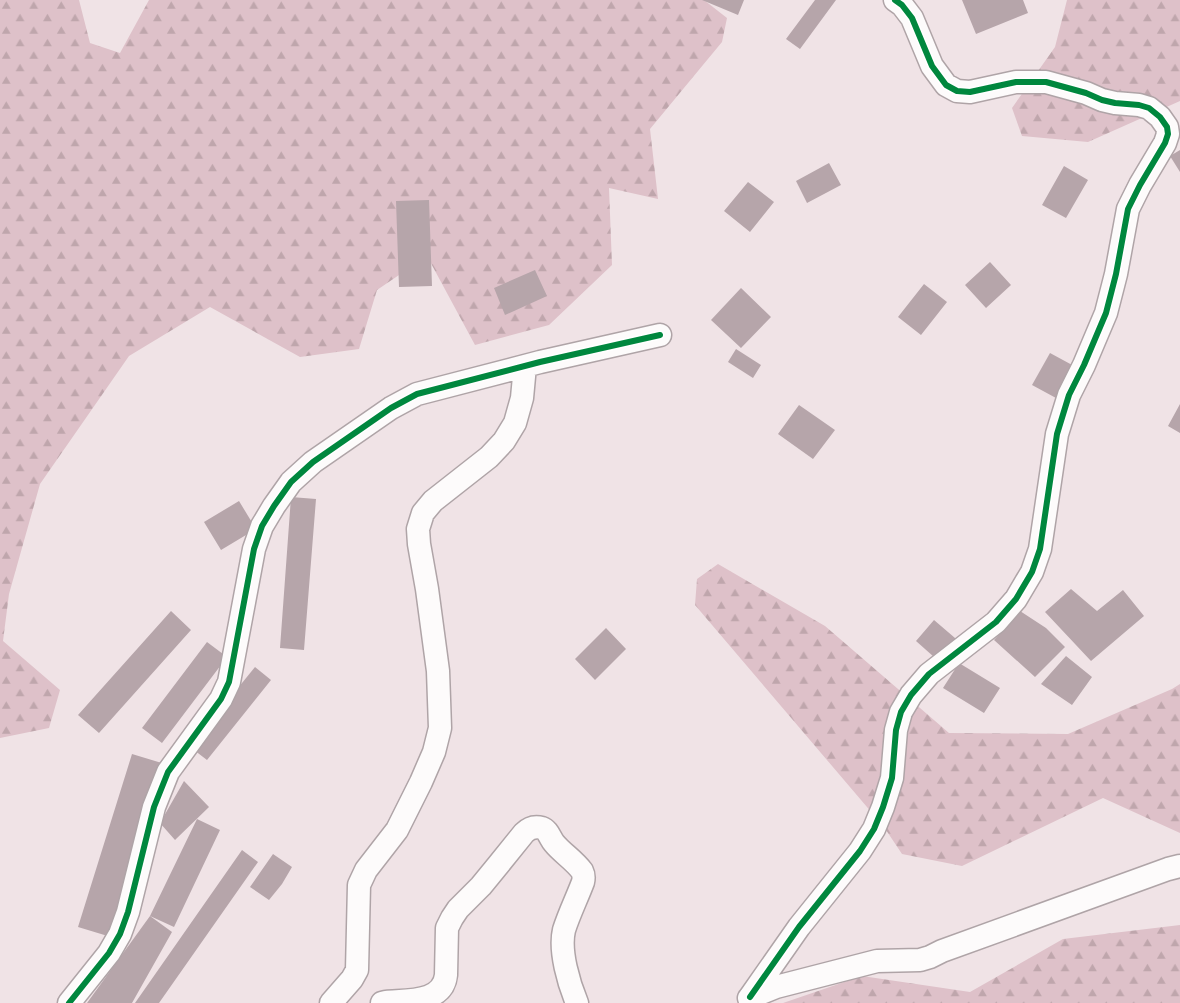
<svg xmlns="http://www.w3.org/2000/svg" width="1180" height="1003" font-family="'Open Sans',sans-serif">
<defs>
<pattern id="forest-firs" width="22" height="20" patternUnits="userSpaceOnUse" patternTransform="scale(1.25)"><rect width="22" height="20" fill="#dec1c9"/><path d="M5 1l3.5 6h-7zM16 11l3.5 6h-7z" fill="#bfa6ac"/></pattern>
</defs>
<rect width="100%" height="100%" fill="#f0e3e6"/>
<path fill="url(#forest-firs)" d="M0,0H79L90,43L120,53L149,0H704L727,18L722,42L650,129L658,199L609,188L612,265L549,325L475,345L427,256L377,290L359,349L300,357L210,307L129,356L40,484L9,594L3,641L60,690L49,728L0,738Z
M1067,0H1180V101L1088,142L1022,136L1012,108L1055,47Z
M718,564L825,626L949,733L1068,734L1172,689L1180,684V833L1103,798L962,866L902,854L884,827L695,605L697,579Z
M1180,925V1003H783L862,976L970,992L1063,939Z"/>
<path fill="#b6a5aa" d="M702,0H744L738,15Z
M815,0H836L800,49L786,39Z
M962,0H1023L1028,13L976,34Z
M1180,150V172L1170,156Z
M829,163L841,185L807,203L796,181Z
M1064,166L1088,180L1066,218L1042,205Z
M748,182L774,202L750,232L724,211Z
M429,200L432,286L399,287L396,201Z
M990,262L1011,285L986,308L965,285Z
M535,270L547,296L505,315L494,288Z
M924,284L947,302L921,335L898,317Z
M741,288L771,317L741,348L711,320Z
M736,349L761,365L753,378L728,362Z
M1050,353L1074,366L1056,398L1032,385Z
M1180,404V433L1168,426Z
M799,405L835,430L813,459L778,434Z
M291,497L316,499L304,650L280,648Z
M239,501L256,529L221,550L204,522Z
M1071,589L1097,611L1123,590L1144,616L1091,661L1045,612Z
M171,611L191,630L99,733L78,715Z
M1020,611L1046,628L1065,647L1035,677L994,640Z
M934,620L962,644L943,665L916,641Z
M606,628L626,649L595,680L575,659Z
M207,642L227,657L162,743L142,728Z
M1066,656L1092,677L1072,705L1041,684Z
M959,663L1000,688L984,713L943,688Z
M255,667L271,680L207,760L190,747Z
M132,754L165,764L111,937L78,927Z
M184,781L209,807L175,840L160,823Z
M197,819L220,830L174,927L150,916Z
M242,850L258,862L159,1003H135Z
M273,854L292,867L282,884L269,900L250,887Z
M150,916L172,932L132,1003H87Z"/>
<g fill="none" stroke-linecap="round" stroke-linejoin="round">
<defs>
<path id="minor" d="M750,997L799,927L860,851L874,829L883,807L892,778L896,730L901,712L911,695L929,674L996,622L1016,599L1032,572L1040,549L1057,434L1069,395L1084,365L1106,313L1116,274L1128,209L1140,185L1165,143L1168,134L1167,127L1160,117L1149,108L1139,105L1115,103L1102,100L1086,93L1046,82H1016L970,92L957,91L946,85L932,66L912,18L902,5L895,0
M749,998L776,987L877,961L920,960L930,957L942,951L1168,869L1180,866
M69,1003L109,953L120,934L128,912L154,807L168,772L221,699L229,682L254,549L262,526L274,506L291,482L313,462L391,408L417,394L540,362L660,335
M331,1003L352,979L357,970L359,885L366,870L397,830L421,782L434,752L440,728L438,671L427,589L419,544L418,529L423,513L433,501L489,457L504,441L515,423L522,398L525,366
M382,1003L386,1002C408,1000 443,1003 446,975L447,928L452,918L458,909L481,886L499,864L524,833C529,828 535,826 542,828C548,830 550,838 554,843C562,853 574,860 582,871C584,875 584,878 583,882C577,898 569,914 564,930C559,951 569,984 577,1003"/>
</defs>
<use href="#minor" stroke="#afa4a7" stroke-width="25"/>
<use href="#minor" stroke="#fdfbfb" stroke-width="22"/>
<defs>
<path id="cycleway" d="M750,997L799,927L860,851L874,829L883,807L892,778L896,730L901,712L911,695L929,674L996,622L1016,599L1032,572L1040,549L1057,434L1069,395L1084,365L1106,313L1116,274L1128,209L1140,185L1165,143L1168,134L1167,127L1160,117L1149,108L1139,105L1115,103L1102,100L1086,93L1046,82H1016L970,92L957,91L946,85L932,66L912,18L902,5L895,0
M69,1003L109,953L120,934L128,912L154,807L168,772L221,699L229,682L254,549L262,526L274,506L291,482L313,462L391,408L417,394L540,362L660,335"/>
</defs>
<use href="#cycleway" stroke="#fff" stroke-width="9"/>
<use href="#cycleway" stroke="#00873e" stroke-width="6"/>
</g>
</svg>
